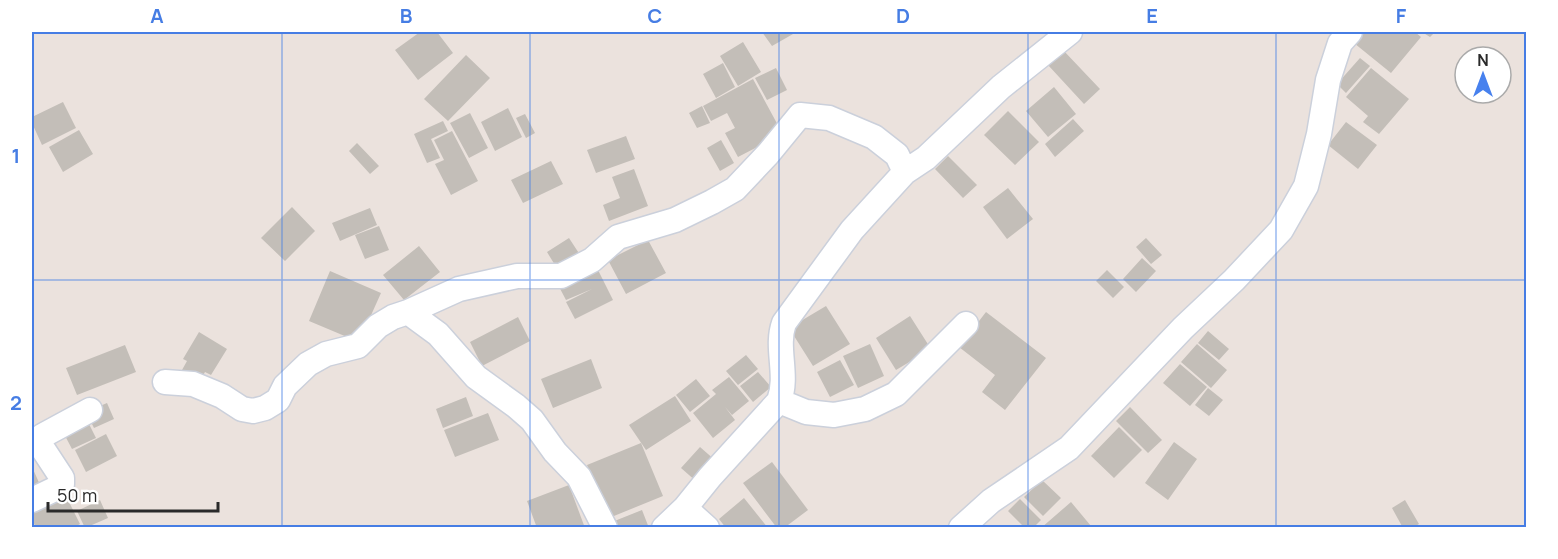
<svg xmlns="http://www.w3.org/2000/svg" width="1558" height="559" font-family="Manrope,sans-serif">
<rect width="100%" height="100%" fill="#ebe2dd"/>
<path fill="#c3beb8" d="M420,32H437L453,53L418,80L395,50Z
M762,32H791L793,34L772,46Z
M1355,32H1415L1421,37L1391,73L1349,39Z
M1422,32H1435L1430,37Z
M743,42L761,72L738,86L720,56Z
M1063,50L1100,89L1084,104L1048,65Z
M466,55L490,78L448,121L424,99Z
M1360,58L1370,66L1346,93L1337,84Z
M723,63L735,87L716,98L703,74Z
M776,68L787,90L767,100L755,78Z
M1371,68L1409,99L1379,134L1363,122L1368,116L1346,97Z
M753,79L780,129L771,140L738,157L725,133L735,128L727,113L711,121L703,106Z
M1054,87L1076,114L1048,137L1026,111Z
M63,102L76,128L42,145L32,123V117Z
M702,106L710,123L697,128L689,113Z
M508,108L522,137L495,151L481,122Z
M1008,111L1039,142L1015,165L984,135Z
M470,113L488,148L469,158L450,123Z
M525,114L535,133L526,138L516,118Z
M1073,119L1084,131L1055,157L1045,144Z
M443,121L448,131L431,139L440,158L427,163L414,134Z
M1346,122L1377,145L1358,169L1328,145Z
M79,130L93,154L63,172L49,147Z
M452,131L478,181L451,195L435,164L444,160L434,140Z
M626,136L635,159L596,173L587,150Z
M721,140L734,163L720,171L707,148Z
M357,143L379,166L370,174L349,151Z
M948,156L977,185L963,198L935,169Z
M551,161L563,184L523,203L511,180Z
M634,169L648,206L609,221L603,205L620,198L612,177Z
M1008,188L1033,219L1007,239L983,207Z
M292,207L315,231L285,261L261,238Z
M370,208L377,225L340,241L332,223Z
M379,226L389,250L365,259L355,235Z
M569,238L584,261L561,275L547,252Z
M1146,238L1162,255L1151,264L1136,247Z
M648,240L666,273L626,294L608,260Z
M419,246L440,272L404,300L383,275Z
M1142,258L1156,271L1136,292L1123,279Z
M594,262L613,300L575,319L566,302L592,289L566,300L556,281Z
M1107,270L1124,287L1113,298L1096,281Z
M330,271L381,293L359,342L309,321Z
M826,306L850,344L813,366L789,328Z
M986,312L1046,358L1005,410L982,392L995,375L959,347Z
M910,316L931,349L896,370L876,338Z
M518,317L530,341L482,366L470,342Z
M1208,331L1229,349L1219,360L1198,343Z
M199,332L227,349L211,375L205,372L200,381L182,370L187,361L183,359Z
M870,344L884,376L858,388L843,356Z
M1197,344L1227,370L1211,388L1181,362Z
M125,345L136,372L77,395L66,368Z
M746,355L758,369L738,385L726,371Z
M591,359L602,388L553,408L541,379Z
M840,360L854,385L830,397L817,372Z
M1180,364L1207,387L1190,406L1163,383Z
M758,372L771,387L753,402L740,386Z
M729,377L749,401L732,415L725,407L735,420L713,438L693,413L716,394L712,390Z
M696,379L710,396L690,412L676,395Z
M1208,388L1223,400L1209,416L1195,405Z
M675,396L691,421L646,450L629,425Z
M466,397L473,416L443,428L436,409Z
M107,403L114,419L94,428L86,412Z
M1130,407L1162,440L1148,453L1116,421Z
M488,413L499,440L455,457L444,430Z
M86,418L96,438L72,449L62,430Z
M1119,427L1142,450L1114,478L1091,456Z
M106,434L117,456L86,472L75,450Z
M1174,442L1197,459L1168,500L1145,483Z
M641,443L663,496L609,518L587,465Z
M700,447L716,461L697,482L681,468Z
M772,462L808,510L784,528H777L743,483Z
M32,467L41,487L32,492Z
M1042,480L1061,498L1043,516L1024,497Z
M569,485L585,528H537L527,501Z
M64,492L80,524L73,528H36L32,519V510Z
M744,498L768,528H726L719,519Z
M1020,499L1041,520L1033,528H1025L1008,511Z
M100,500L108,518L85,528L77,511Z
M1405,500L1419,524L1412,528H1403L1392,508Z
M1071,502L1091,526L1089,528H1041Z
M642,510L649,528H614L612,522Z"/>
<g fill="none" stroke-linecap="round" stroke-linejoin="round">
<defs>
<path id="minor" d="M165,382L193,384L222,396L242,409L253,411L265,408L278,400L285,386L308,364L326,354L358,346L378,326L393,317L408,312
M779,401L806,412L834,415L865,409L896,394L966,324
M32,500L59,487L62,484V478L41,446L42,436L90,410
M685,508L707,528
M605,528L579,477L555,452L532,420L516,406L476,377L438,334L408,312L459,289L517,276H561L592,260L618,237L675,220L712,202L735,189L768,154L800,115L829,118L874,137L897,155L905,172
M664,528L685,508L710,477L779,401C789,375 775,348 784,323L852,230L905,172L926,158L1001,87L1070,32
M961,528L991,501L1069,448L1183,328L1234,280L1281,230L1306,186L1319,134L1328,80L1340,43L1350,32"/>
</defs>
<use href="#minor" stroke="#cbd0db" stroke-width="27"/>
<use href="#minor" stroke="#fff" stroke-width="24"/>
</g>
<path fill="none" stroke="#467de4" stroke-width="1.5" stroke-opacity="0.55" d="M282,32V528M530,32V528M779,32V528M1028,32V528M1276,32V528M32,280H1526"/>
<rect width="1558" height="559" fill="none" stroke="#ffffff" stroke-width="66"/>
<g transform="translate(1483 75)"><circle r="28" fill="#ffffff" stroke="#aaaaaa" stroke-width="1.5"/>
<path d="M0-4.5L10 22L0 15L-10 22Z" fill="#4781ee"/>
<text y="-9" font-size="16" font-weight="bold" text-anchor="middle" fill="#2a2a2a">N</text>
</g>
<path d="M48 502v9h170v-9" fill="none" stroke="#2a2a2a" stroke-width="3"/>
<text x="57" y="502" font-size="18" fill="#2a2a2a" stroke="#ffffff" stroke-width="4.5" paint-order="stroke">50 m</text>
<rect x="33" y="33" width="1492" height="493" fill="none" stroke="#467de4" stroke-width="2"/>
<g font-size="20" text-anchor="middle" font-weight="bold" fill="#467de4">
<text x="157" y="23">A</text>
<text x="406" y="23">B</text>
<text x="655" y="23">C</text>
<text x="903" y="23">D</text>
<text x="1152" y="23">E</text>
<text x="1401" y="23">F</text>
<text x="16" y="163">1</text>
<text x="16" y="410">2</text>
</g>
</svg>
